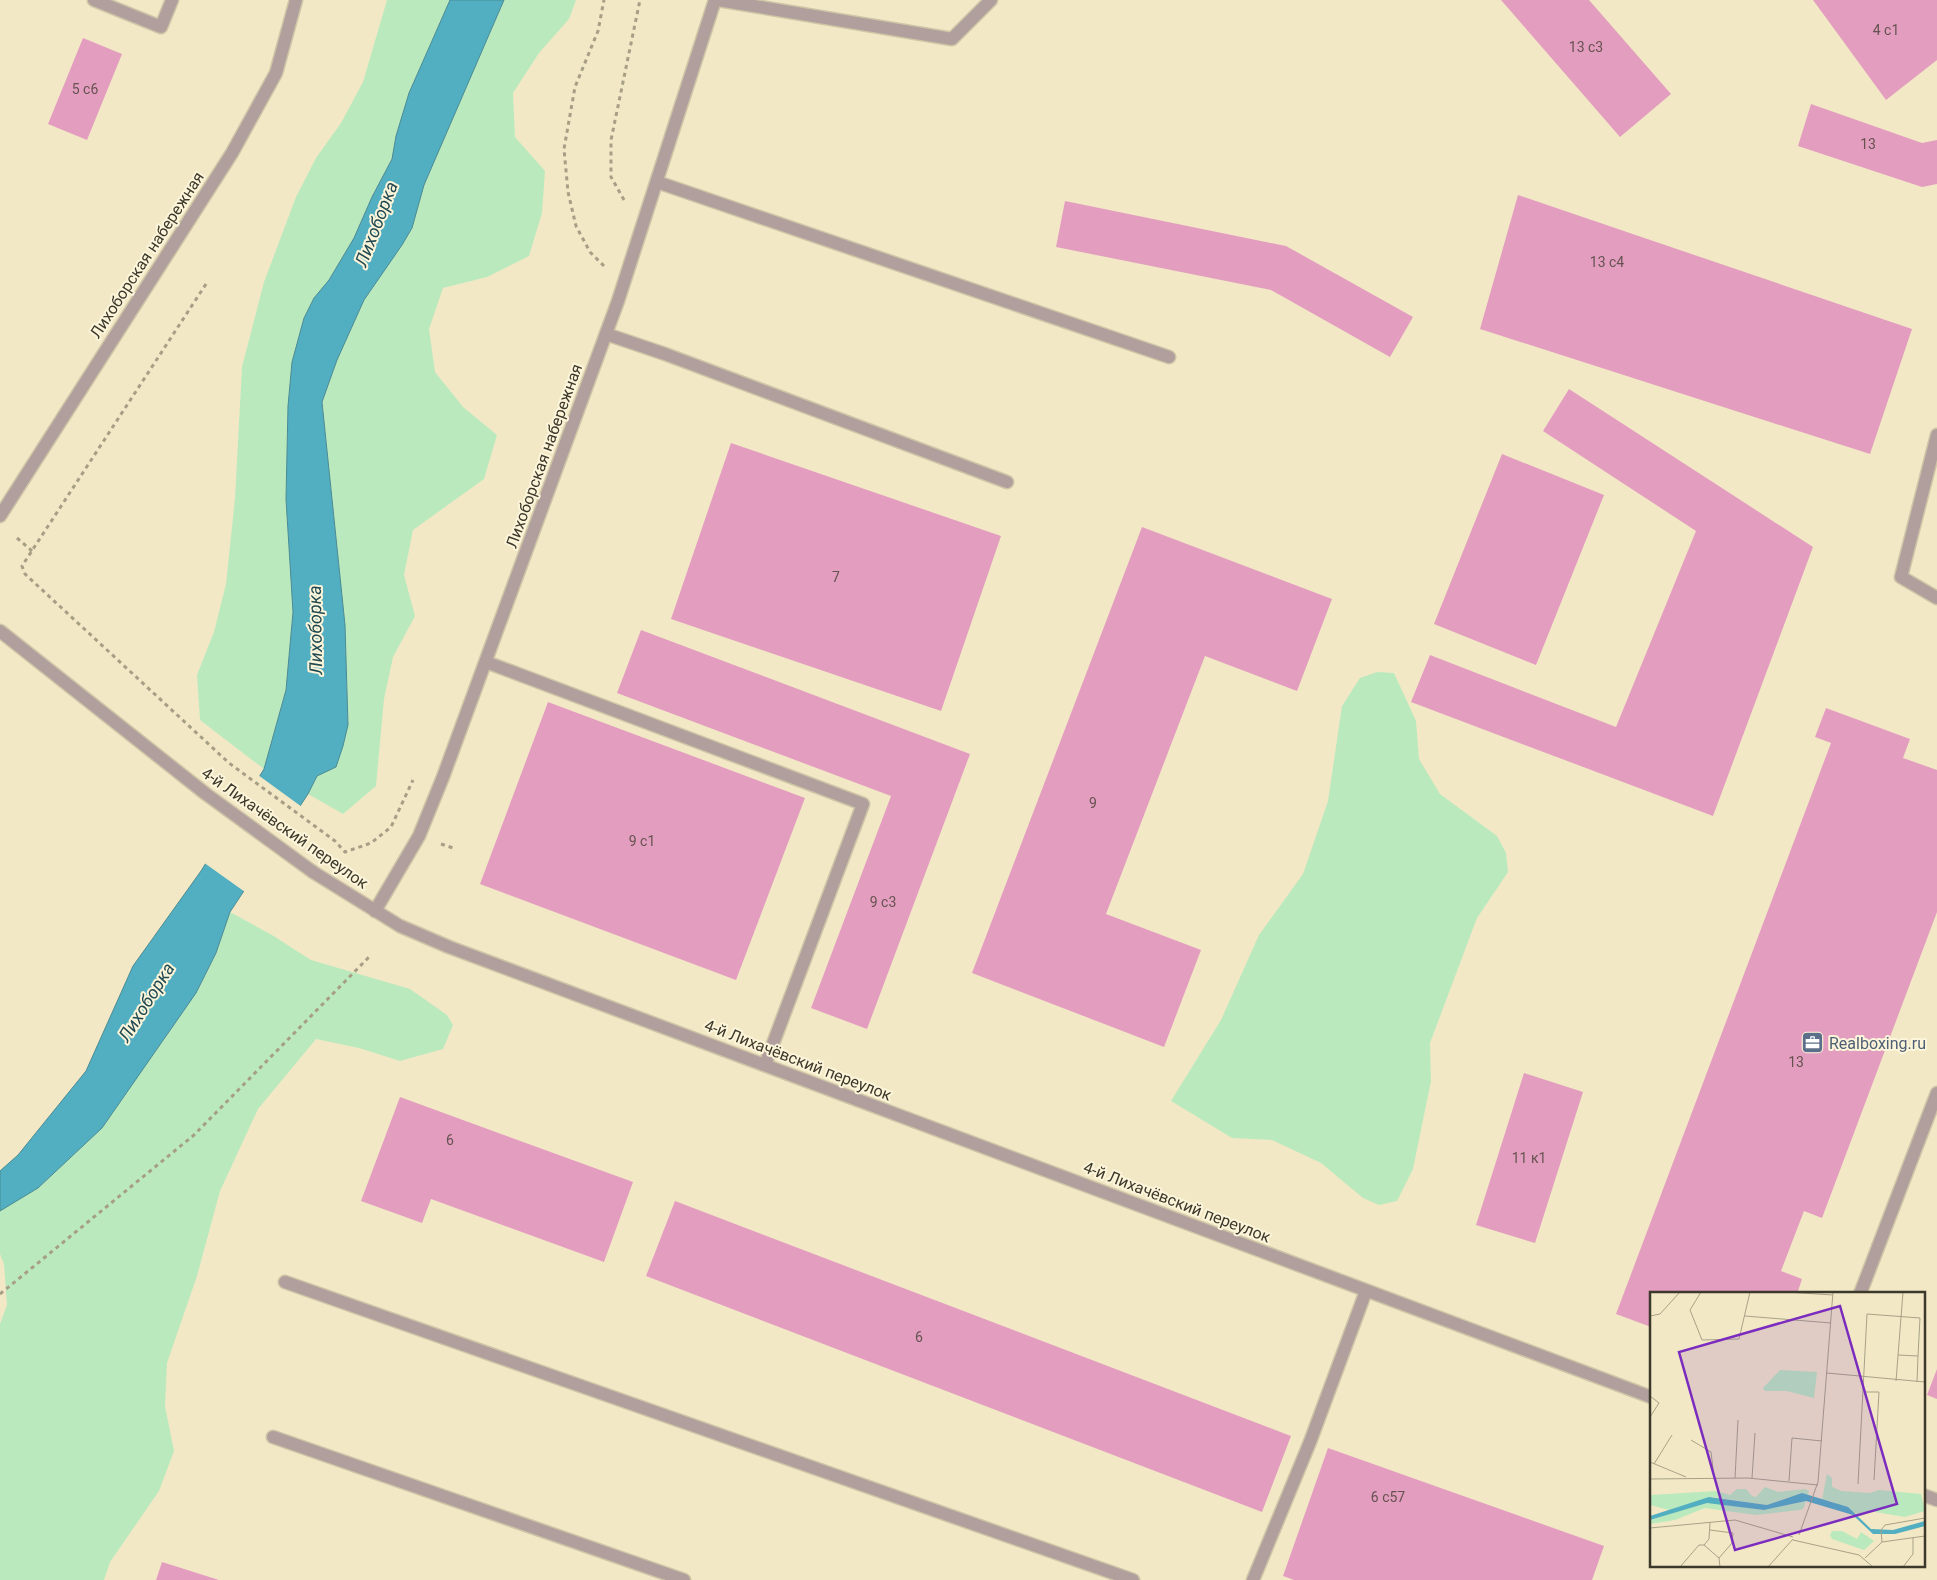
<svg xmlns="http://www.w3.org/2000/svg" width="1937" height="1580" font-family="Roboto,sans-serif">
<rect width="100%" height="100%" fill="#f2e8c6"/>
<path fill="#bbe9be" d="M387,0H450L409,93L396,136L392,159L372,197L354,238L329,280L314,298L304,317L292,362L288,406L286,499L293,612L286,690L264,769L200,720L197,675L214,632L226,584L235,498L242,367L264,282L296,197L316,158L341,123L363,82Z
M504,0H576L569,19L539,53L513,93L515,137L545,171L542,213L529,256L487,277L443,288L429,329L435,372L463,407L497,435L484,479L413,530L404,575L415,616L393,657L384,699L376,786L343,814L308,794L317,776L336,766L348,725L345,625L322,402L337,360L364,300L402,245L412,228L424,185Z
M1377,672L1394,673L1416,721L1419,759L1440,794L1497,836L1506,853L1508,872L1477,918L1430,1043L1431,1081L1413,1169L1397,1201L1379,1205L1363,1198L1321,1163L1272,1140L1232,1138L1171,1101L1221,1020L1259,935L1303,874L1328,801L1342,706L1360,678Z
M230,912L272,935L311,960L410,989L447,1015L453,1025L443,1049L400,1061L359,1048L316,1039L258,1109L220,1191L197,1276L167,1363L165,1406L174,1451L159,1491L110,1562L104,1580H0V1324L7,1305L4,1264L0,1254V1211L38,1188L102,1128L196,993L216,953Z"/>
<path fill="#52aec1" stroke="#4b8b94" d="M450,0H504L424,185L412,228L402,245L364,300L337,360L322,402L345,625L348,725L343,746L336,767L317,776L308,794L230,912L216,953L196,993L102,1128L38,1188L0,1211V1171L18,1155L86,1071L133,966L201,871L264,769L286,690L293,612L286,499L288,406L292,362L304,318L314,298L329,280L354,238L372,197L392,159L396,136L409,93Z"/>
<path fill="#f2e8c6" d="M258,775L302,807L245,892L203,862Z"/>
<path fill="#e39ebf" d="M1501,0H1589L1671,94L1620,137Z
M1813,0H1937V60L1886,100Z
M83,38L122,54L87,140L48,124Z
M1811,104L1922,143L1937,140V184L1922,187L1798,146Z
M1518,195L1912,329L1870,454L1480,329Z
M1065,201L1286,246L1413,317L1390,357L1271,290L1056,247Z
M1569,389L1813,547L1713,816L1411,702L1430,655L1616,727L1696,531L1543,431Z
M731,443L1001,536L941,711L671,619Z
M1502,454L1604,495L1536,665L1434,624Z
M1142,527L1332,599L1297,691L1205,656L1106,914L1201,950L1164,1047L972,973Z
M641,630L970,754L867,1029L811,1008L891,796L617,693Z
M548,702L805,798L736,980L480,884Z
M1826,708L1910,739L1903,758L1937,770V912L1822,1218L1804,1211L1781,1271L1802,1279L1797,1294H1651V1327L1616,1314L1831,743L1815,737Z
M1524,1073L1583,1092L1535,1243L1476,1225Z
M400,1097L633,1182L604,1262L431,1199L422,1223L361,1201Z
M675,1201L1291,1436L1262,1512L646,1276Z
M1937,1369V1399L1927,1395Z
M1328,1448L1604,1546L1592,1580H1294L1283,1576Z
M162,1562L219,1580H156Z"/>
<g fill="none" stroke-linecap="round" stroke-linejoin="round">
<defs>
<path id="service" d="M94,0L161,27L172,0
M718,0L952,39L991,0
M657,182L1169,357
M606,334L665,354L1007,482
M1937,435L1901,577L1937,598
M486,662L863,804L765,1065
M285,1282L1133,1580
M1860,1294L1937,1093
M273,1437L684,1580
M1253,1580L1310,1442L1366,1291"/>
<path id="minor" d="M0,516L232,153L276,73L296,0
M313,872L400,926L449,947L1651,1397
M1923,1495L1937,1500"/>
<path id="tertiary" d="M0,631L206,794L313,872
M375,911L419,836L443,777L618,301L715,0"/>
</defs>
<use href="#service" stroke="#cec5a7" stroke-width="15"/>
<use href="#minor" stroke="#cec5a7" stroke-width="15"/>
<use href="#tertiary" stroke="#cec5a7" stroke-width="15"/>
<path stroke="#a69e85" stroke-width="3" stroke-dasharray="4 4" stroke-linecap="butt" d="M624,200L611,177V140L640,0
M604,266L590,252L576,226L568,192L564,149L575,87L598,31L604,0
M206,284L22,566L25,574L229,763L335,841L345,852L371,843L391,827L413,780
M17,538L32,551
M441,844L456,849
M0,1294L194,1135L370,956"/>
<use href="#service" stroke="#b19f9d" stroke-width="12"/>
<use href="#minor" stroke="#b19f9d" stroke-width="12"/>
<use href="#tertiary" stroke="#b19f9d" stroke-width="12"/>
</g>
<defs>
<symbol id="office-square" viewBox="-11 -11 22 22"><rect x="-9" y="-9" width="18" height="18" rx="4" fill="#5c6f8a" stroke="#fdf5da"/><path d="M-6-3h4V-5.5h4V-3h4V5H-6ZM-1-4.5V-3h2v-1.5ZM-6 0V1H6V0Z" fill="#fff"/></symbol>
</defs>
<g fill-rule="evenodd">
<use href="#office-square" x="1800" y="1030" width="25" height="25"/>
</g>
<g text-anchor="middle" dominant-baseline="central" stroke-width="4" stroke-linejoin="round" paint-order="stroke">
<g font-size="14" fill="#665250">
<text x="1886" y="30">4 с1</text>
<text x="1586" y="47">13 с3</text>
<text x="85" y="89">5 с6</text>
<text x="1868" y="144">13</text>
<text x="1607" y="262">13 с4</text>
<text x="836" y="577">7</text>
<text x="1093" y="803">9</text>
<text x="642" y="841">9 с1</text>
<text x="883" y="902">9 с3</text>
<text x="1796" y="1062">13</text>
<text x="450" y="1140">6</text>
<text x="1529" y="1158">11 к1</text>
<text x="919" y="1337">6</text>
<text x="1388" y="1497">6 с57</text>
</g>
<g font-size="16" fill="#3c382b" stroke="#fdf5da">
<text transform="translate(147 255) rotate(-57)">Лихоборская набережная</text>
<text transform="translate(544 456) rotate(-70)">Лихоборская набережная</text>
<text transform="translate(285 828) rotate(35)">4-й Лихачёвский переулок</text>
<text transform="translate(798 1060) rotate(21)">4-й Лихачёвский переулок</text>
<text transform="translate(1177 1202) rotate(21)">4-й Лихачёвский переулок</text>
</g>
<g font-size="16" fill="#4e5e75" stroke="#fdf5da" text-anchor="start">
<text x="1829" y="1043">Realboxing.ru</text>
</g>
<g font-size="18" font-style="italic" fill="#204952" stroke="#fdf5da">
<text transform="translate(376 224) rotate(-69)">Лихоборка</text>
<text transform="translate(315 630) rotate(-91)">Лихоборка</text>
<text transform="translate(146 1002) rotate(-58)">Лихоборка</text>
</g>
</g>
<g transform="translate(1650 1292)">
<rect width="275" height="275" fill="#f2e8c6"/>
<path d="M130,78L167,80L164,106L137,99H115L113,96ZM177,182L182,186V195L191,199L220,201L229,198L271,202L275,219L255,225L219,219L211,224L181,209L172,208ZM115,195L128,200L155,197L159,199L158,203L139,205L117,213L62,205L19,218L0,213V203L66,199L80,203L87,197H96L102,204L106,205ZM156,209L153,217L149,218L106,223L55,216L25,228L0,232V228L57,210L114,218ZM182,239H192L207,247L211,240L224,249L214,258L182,247L180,243Z" fill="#bbe9be"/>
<path d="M152,201L198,215L221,237L243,238L275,229V234L245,242H223L203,223L156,209L114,218L57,211L0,228V224L59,205L117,213Z" fill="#52aec1"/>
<path fill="none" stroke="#a9a288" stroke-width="1" d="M51,0L40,18L52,48L89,47L100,0M136,0L183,3M0,24L10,22L30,0M95,24L181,31M248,63L268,64L267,90M177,81L275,90M246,89L253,0M214,100H229L224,188M0,104L9,111L0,125M41,148L61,160L64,185M0,170L36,185M4,172L22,143M85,186L88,128M102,186L105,141M0,187L98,186L168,193M139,189L142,146L172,149M208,192L217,22L270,26L268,64M0,236L85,228L143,245M60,238L83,241L82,251L69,266M149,243L168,190L183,0M143,248L209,263L223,275M232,250L231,238L235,233L275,226M54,253L59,247L60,230M215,266L232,250L275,244M30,275L49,253H54L69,266L70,275M118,275L143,247M253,275L263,262V245"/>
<path fill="#7b2cbf" fill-opacity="0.15" stroke="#7b2cbf" stroke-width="2.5" d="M190,14L247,212L85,258L29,60Z"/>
<rect width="275" height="275" fill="none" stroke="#3c382b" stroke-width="2.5"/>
</g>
</svg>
